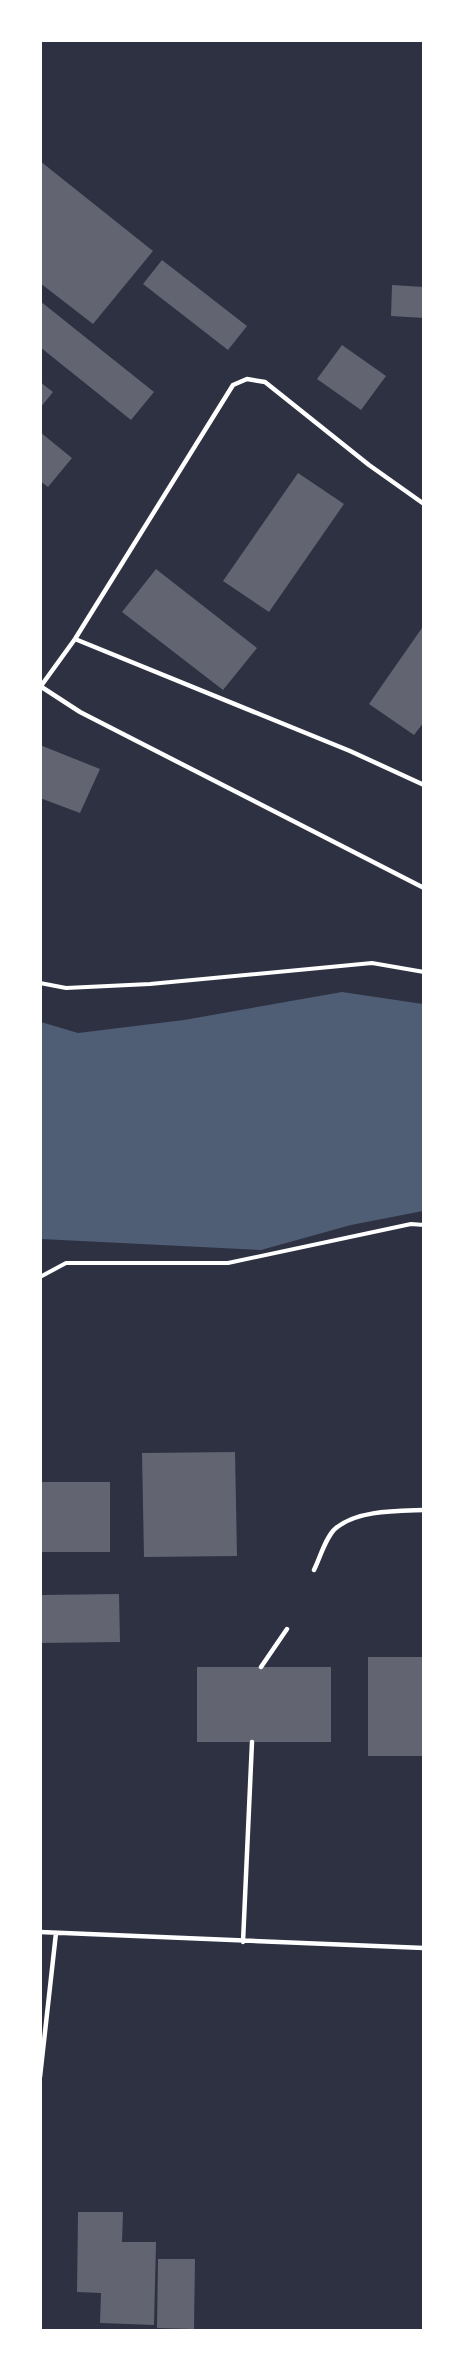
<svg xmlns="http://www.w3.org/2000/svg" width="464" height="2371" font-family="Montserrat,sans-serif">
<rect width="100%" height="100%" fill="#2d3142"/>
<path fill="#4f5d75" d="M342,992L423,1004V1211L351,1225L261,1250L41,1239V1022L78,1033L184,1020Z"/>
<path fill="#626471" d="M40,161L153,251L93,324L40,283Z
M162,260L247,326L228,350L143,284Z
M392,285L424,287V318L391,316Z
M40,301L154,392L131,420L40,347Z
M342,345L386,376L361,410L317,379Z
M40,382L53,392L40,408Z
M40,432L72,458L48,487L40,481Z
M298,473L344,504L269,612L223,581Z
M156,569L257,648L223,690L122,612Z
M424,625V722L414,735L369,704Z
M40,745L100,769L80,813L40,798Z
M235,1452L237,1556L144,1557L142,1453Z
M40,1482H110V1552H40Z
M119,1594L120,1642L40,1643V1595Z
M368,1657H424V1756H368Z
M197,1667H331V1742H197Z
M78,2212H123L122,2242H156L154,2325L100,2323L101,2293L77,2292Z
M158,2259H195L194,2329L157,2328Z"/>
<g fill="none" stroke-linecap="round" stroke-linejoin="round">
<path stroke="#fff" stroke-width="4" d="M40,983L66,988L150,984L372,963L424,972
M40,1277L66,1263H228L411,1224L424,1225"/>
<path stroke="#fff" stroke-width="4.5" d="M75,639L350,751L424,785
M40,686L80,712L424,888
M41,686L75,639L233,385L247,379L265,382L369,465L424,504
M314,1570C320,1558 326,1536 336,1528C358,1510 397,1511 424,1510
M261,1667L287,1629
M40,1932L424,1948
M243,1942L252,1742
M40,2077L56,1933"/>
</g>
<rect width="464" height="2371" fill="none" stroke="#ffffff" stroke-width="84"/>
</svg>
